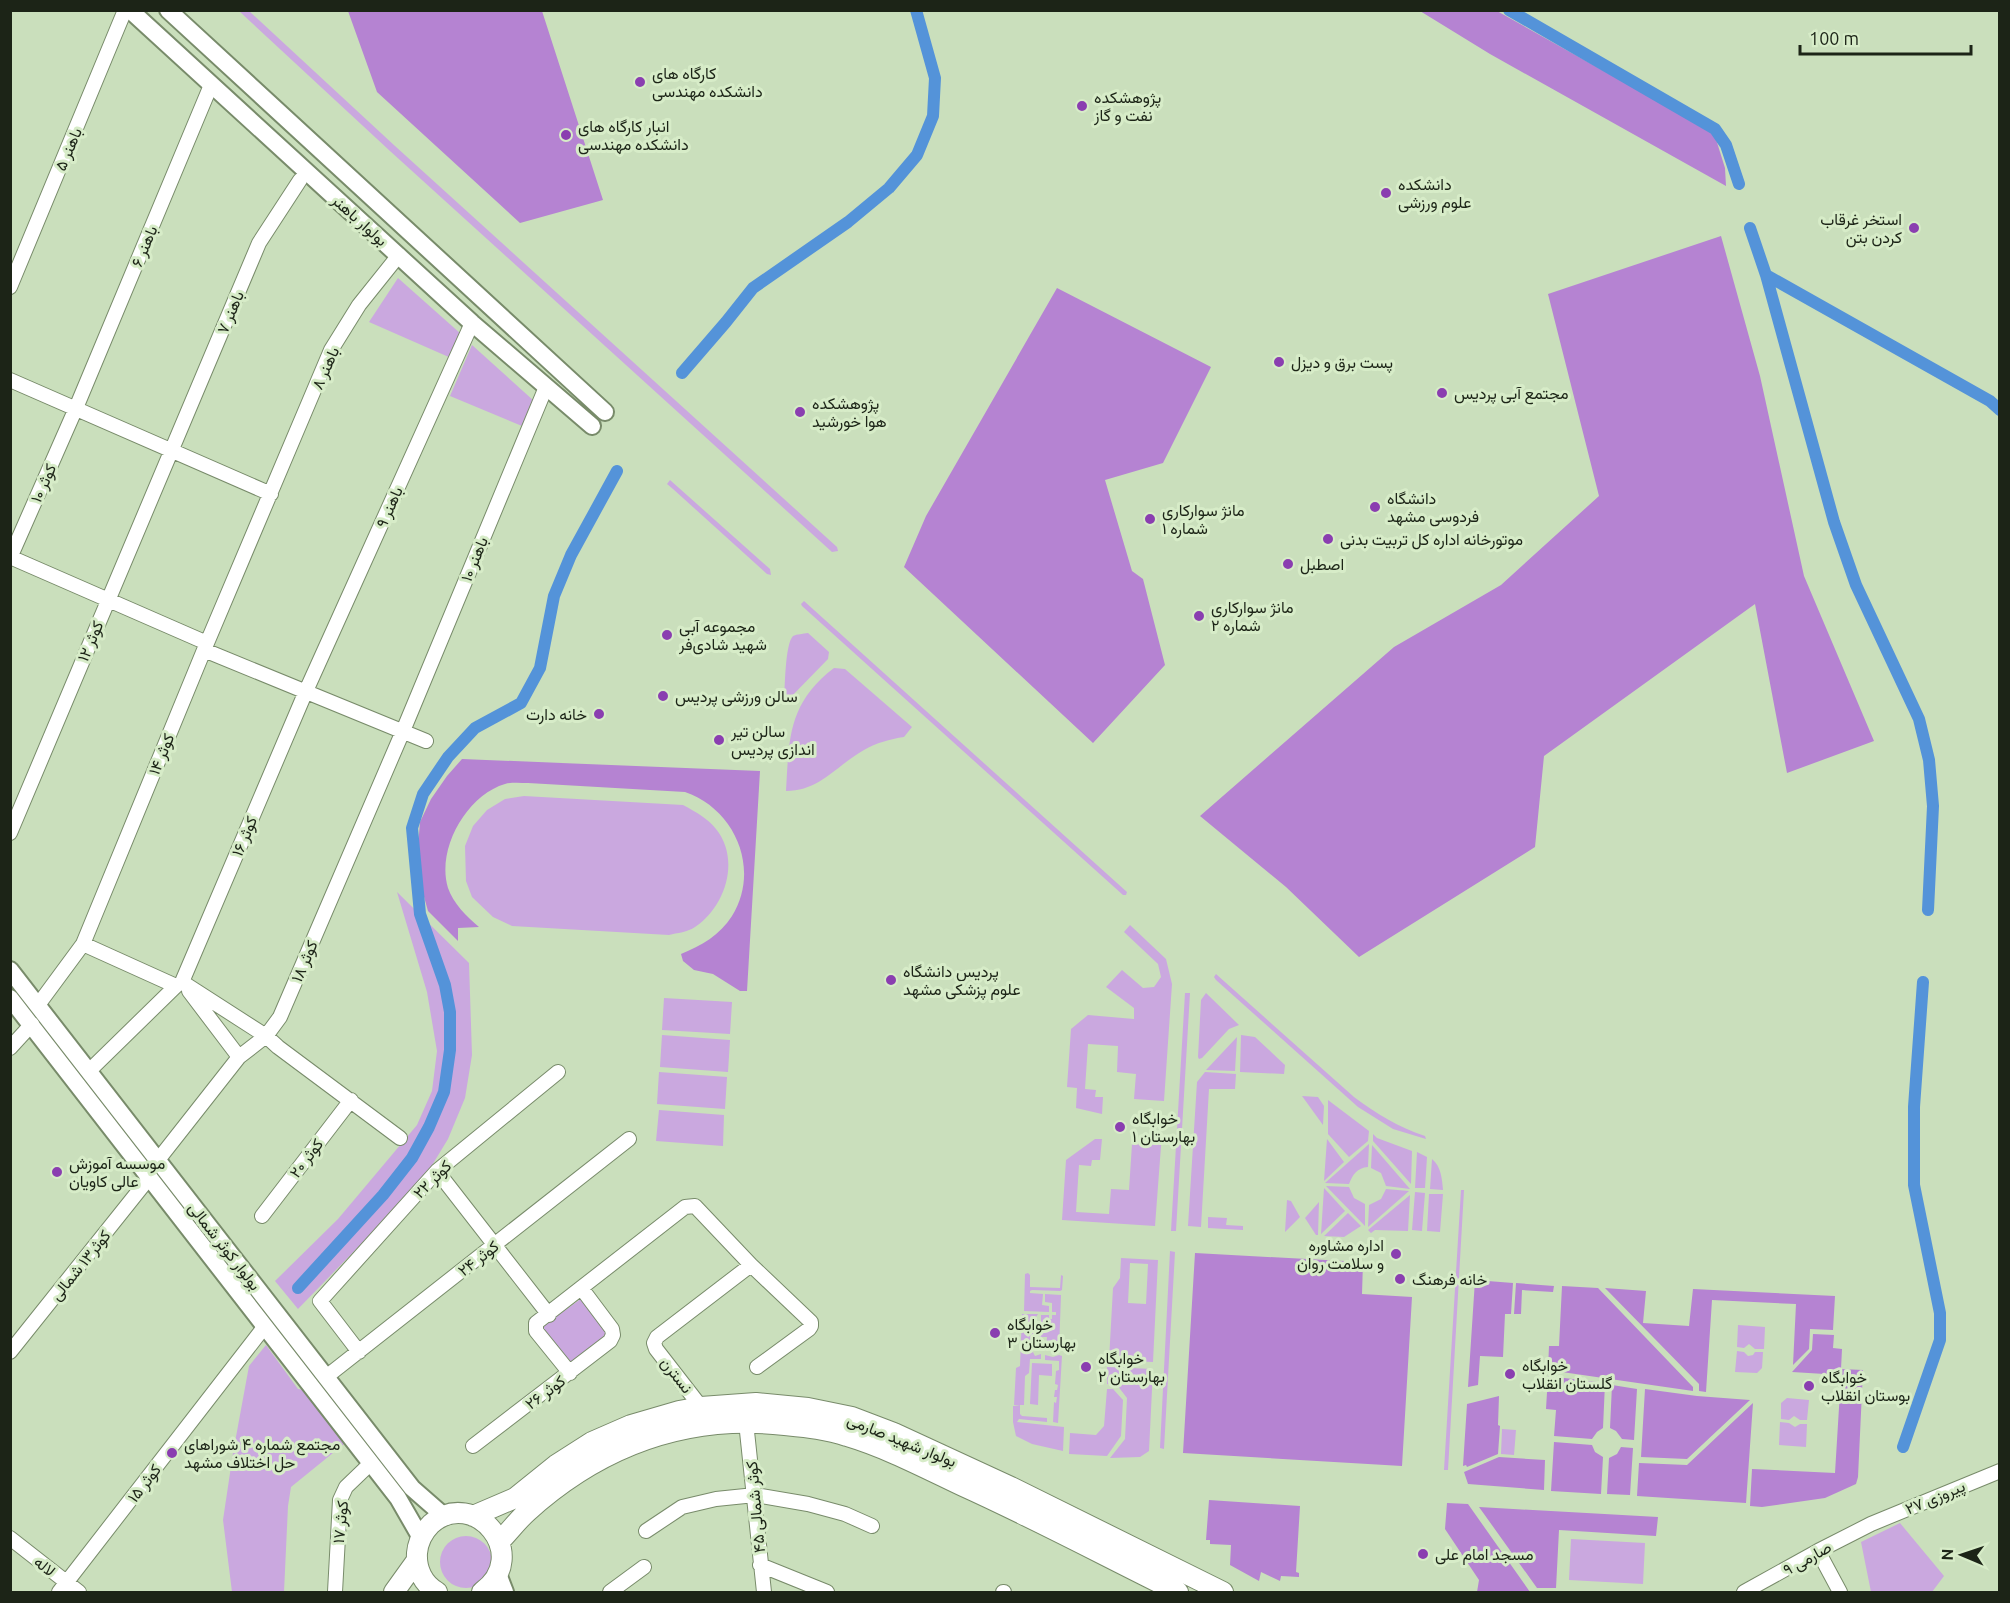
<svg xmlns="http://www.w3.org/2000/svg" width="2010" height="1603" font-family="Ubuntu,Vazirmatn,sans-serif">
<rect width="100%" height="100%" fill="#cadfbc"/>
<path fill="#caa8df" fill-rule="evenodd" d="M239,11H249L395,146L837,547L838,551L832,552L390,151Z
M398,278L461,334L451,358L369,322Z
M472,345L534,401L522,426L450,396Z
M670,480L770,569L771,575L767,574L673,489L667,484Z
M804,601L1127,892L1126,895H1123L802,606L801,604Z
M808,633L829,652L828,659L788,700H784C785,688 785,644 793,636C797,634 803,634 808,633Z
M834,668L845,669L912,727L904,737C890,739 876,743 864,750C837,765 820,791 786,791C789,739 788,703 834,668Z
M524,796L683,805C696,812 707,818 716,829C741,860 725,907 695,927C688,932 677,933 669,935L512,926L493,917L472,897L466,881L465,846L473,826L487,810L505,799Z
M397,892L469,963L472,1055L465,1098L448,1139L431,1167L365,1240L298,1309L275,1281L338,1219L417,1125L432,1091L437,1051L427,992Z
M1130,925L1166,959L1172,984L1164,1101L1134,1099L1136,1074L1117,1072L1118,1046L1088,1044L1085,1089L1096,1090L1095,1097H1103L1102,1114L1076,1108L1077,1088L1067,1087L1071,1029L1088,1015L1134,1019V1008L1106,987L1122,970L1143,988L1154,987L1161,977L1158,964L1124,932Z
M1216,974L1354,1097C1377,1114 1398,1127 1425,1136L1426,1139L1393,1129L1358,1107L1216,980L1214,977Z
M1185,993H1190L1176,1231H1171Z
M1206,993L1239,1025L1229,1029L1202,1058L1199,1059L1198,1057L1201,1000Z
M664,998L732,1002L730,1034L662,1030Z
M662,1035L730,1040L728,1072L660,1067Z
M1241,1035L1255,1037L1285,1065L1284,1074L1240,1072Z
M1237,1037L1235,1071L1206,1070Z
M659,1072L727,1077L725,1109L657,1104Z
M1205,1072L1236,1074L1235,1089H1209L1201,1227L1188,1226L1197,1082Z
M1302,1096L1318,1097L1324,1106L1323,1125Z
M1328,1100L1369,1131L1368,1141L1349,1157L1328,1134Z
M659,1110L724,1115L723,1146L656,1141Z
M1150,1133H1162L1155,1226L1062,1220L1066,1160L1095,1139H1102L1100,1160H1092L1091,1166L1079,1165L1076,1212L1109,1214L1111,1189L1129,1190L1132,1144L1149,1145Z
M1373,1134L1377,1138L1412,1151L1411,1184L1373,1141Z
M1327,1139L1344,1162L1324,1181Z
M1369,1144L1368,1167C1357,1168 1353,1174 1349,1184L1325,1183Z
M1372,1145L1410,1189L1386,1186L1381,1173L1371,1168Z
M1417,1152L1427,1157L1425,1188H1415Z
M1432,1159C1441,1166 1442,1179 1443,1190L1430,1189Z
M1326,1186L1349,1187L1354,1198L1365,1204V1226Z
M1324,1188L1345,1211L1321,1234Z
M1386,1189L1409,1191L1368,1227L1369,1205L1381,1199Z
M1461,1190H1464L1448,1470H1444Z
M1415,1192L1425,1193L1422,1231L1412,1230Z
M1429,1194H1443L1440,1232L1427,1231Z
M1410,1195L1408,1231L1375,1230L1371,1233L1368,1230Z
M1287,1200L1291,1201L1300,1217L1285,1232Z
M1319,1202L1318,1235H1316L1305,1218Z
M1348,1213L1361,1226L1344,1237L1324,1236Z
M1208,1217L1227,1218L1226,1225L1243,1226V1230L1208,1228Z
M1170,1251L1175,1252L1164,1449L1160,1448Z
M1121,1258L1158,1260L1153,1362L1109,1360L1113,1288L1120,1278ZM1130,1263L1148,1264L1146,1304L1128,1303Z
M1028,1273L1030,1275V1287L1060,1288L1061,1275L1063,1276L1062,1290L1060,1291L1032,1290L1030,1291V1293L1043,1294L1042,1305L1049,1306V1312L1024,1311L1025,1274Z
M1045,1294L1061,1295L1059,1349L1046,1348L1047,1337H1037V1326L1041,1324V1315H1049V1319H1052V1315H1056V1312H1052V1303L1045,1302Z
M582,1298L609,1335L570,1364L542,1327Z
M1022,1314H1038L1036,1317L1037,1324L1034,1326L1033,1347L1042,1348V1350H1032L1035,1356L1041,1354V1359H1030L1029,1373L1025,1376L1024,1405H1020V1414L1022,1416L1047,1418V1422L1019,1419L1017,1422L1064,1427L1063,1451L1032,1444L1016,1436L1013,1422V1406H1020L1014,1405L1016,1368L1020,1366Z
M1738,1325L1765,1327L1764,1349H1755L1749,1344L1744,1348L1737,1347Z
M266,1345L298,1389L305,1390L344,1444L291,1487L288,1506L284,1592H232L223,1520L233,1453L249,1366Z
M1737,1351L1744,1352L1748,1356L1753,1355L1755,1352H1763L1762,1368L1757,1373L1735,1372Z
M1045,1355L1053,1357L1059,1355L1062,1356L1058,1423L1053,1422L1054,1402L1056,1403L1057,1397H1054L1055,1390H1057L1058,1385L1055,1384L1056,1371L1059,1370V1361L1045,1360Z
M1032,1363L1052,1364V1376L1039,1375L1038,1405L1030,1404Z
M1107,1367L1153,1369L1149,1451L1140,1457L1110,1458L1125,1439L1127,1398L1117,1385L1107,1384Z
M1107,1389H1113L1123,1400L1121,1436L1107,1456L1069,1454L1070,1433L1096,1435L1104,1426Z
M1787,1398L1809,1400L1807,1420H1800L1794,1416L1789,1420L1781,1419V1403Z
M1780,1422L1789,1423L1795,1427L1800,1424H1807L1806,1447L1779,1445Z
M1502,1429L1516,1430L1514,1455L1501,1454Z
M1900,1523L1944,1576L1932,1592H1871L1861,1542Z
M440 1562a26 26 0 1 1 52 0a26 26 0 1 1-52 0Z
M1571,1539L1645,1543L1643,1584L1569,1580Z"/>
<path fill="#b583d2" d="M348,11H542L603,200L520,223L377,92Z
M1420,11H1497L1702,126L1715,136L1725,168L1726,186L1490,54Z
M1721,236L1760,376L1804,576L1874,741L1787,773L1755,604L1544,756L1535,847L1359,957L1286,887L1200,816L1394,647L1501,585L1599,496L1548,294Z
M1057,288L1211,367L1163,463L1105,480L1132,571L1143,579L1165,665L1093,743L904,567L926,516Z
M462,759L760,771L747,991H740L713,974L694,970L683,961L681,954C701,946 720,935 732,916C761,869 735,809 685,792L528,783C521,783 512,782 505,784C467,795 436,849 448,888C453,903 467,917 479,927L458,928V941L428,911L421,886L418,847L420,822L431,799L447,776Z
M1195,1253L1363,1262L1362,1294L1412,1297L1402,1466L1183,1453Z
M1475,1280L1513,1283L1511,1314H1505L1503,1357L1480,1356L1478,1385L1468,1387Z
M1516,1283L1554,1286L1553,1292L1522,1290L1521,1314H1514Z
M1562,1286L1598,1288L1693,1387V1391L1548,1370L1549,1346H1559Z
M1605,1288L1646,1291L1643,1323L1689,1326L1693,1289L1835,1296L1833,1330L1810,1329L1809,1349L1793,1365L1796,1304L1712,1300L1706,1392L1699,1391V1384Z
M1813,1334L1834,1335L1833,1348L1842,1349L1841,1369L1863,1370L1858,1477L1856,1484L1825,1498L1762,1507L1750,1506L1752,1469L1835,1473L1841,1375L1792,1372L1812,1350Z
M1548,1376L1605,1383L1603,1428L1597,1432L1592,1439L1554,1436L1556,1410L1546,1409Z
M1612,1385L1637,1389L1634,1440L1622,1439L1616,1431L1610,1428Z
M1645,1389L1697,1396L1750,1400L1687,1459L1641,1457Z
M1499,1396L1498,1425L1500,1426L1498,1454L1467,1467L1466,1465L1463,1466L1467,1404Z
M1753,1403L1746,1503L1637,1496L1639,1463L1687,1465Z
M1554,1442L1592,1445L1595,1452L1603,1457L1601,1494L1551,1491Z
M1621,1447L1633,1448L1630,1495L1607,1494L1609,1458L1617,1454Z
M1499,1457L1545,1460L1544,1490L1468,1484L1464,1472Z
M1209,1500L1300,1506L1296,1572L1299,1573V1577L1281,1576L1280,1581L1261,1572L1259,1581L1230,1565L1231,1545L1210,1544V1540H1206Z
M1447,1503L1468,1504L1530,1592H1477L1479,1580L1445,1529Z
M1479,1507L1658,1517L1656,1536L1559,1530L1556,1588H1537Z"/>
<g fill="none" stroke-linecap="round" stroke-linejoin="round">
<path stroke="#5493d9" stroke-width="12" d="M1509,10L1715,129L1726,145L1739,184
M1750,228L1766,275L1834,522L1856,585L1919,719L1929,760L1933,806L1928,910
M1766,275L1990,401L2000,410
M682,373L726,322L753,288L848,222L889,188L917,155L933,116L935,78L916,10
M298,1288L383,1195L412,1158L429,1127L444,1092L450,1050V1012L445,985L420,914L412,828L423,794L448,757L475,728L521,703L540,668L554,596L571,555L617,471
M1903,1447L1940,1340V1313L1914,1185V1107L1923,982"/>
<defs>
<path id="minor" d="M10,287L125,10
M10,380L271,494
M10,557L207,643
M10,558L76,408L211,85
M204,650L426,741
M10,833L259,243L300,180
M83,944L176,986L182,982
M182,982L306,691L472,323
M182,982L266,1036L278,1047L400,1138
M189,991L239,1057
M38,1005L83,944L204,650L331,350L359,305L399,255
M10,1048L32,1024
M89,1071L176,986
M158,1160L239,1057L266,1036L280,1017L403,731L546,387
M437,1171L549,1315
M262,1216L351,1100
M10,1352L149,1178
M359,1352L320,1301L437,1171L558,1072
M570,1373L536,1331V1323L685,1207L695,1206L751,1265L811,1322V1326L809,1329L757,1367
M326,1377L629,1139
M701,1407L656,1349L654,1343L657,1337L751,1265
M746,1422L764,1592
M473,1446L610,1341L613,1335L612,1329L582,1289
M646,1531L682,1507L716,1499L755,1495L808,1504L845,1514L872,1526
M10,1538L79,1592
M1818,1551L1840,1592
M760,1565L827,1592
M59,1592L265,1326
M335,1592L340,1500L346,1487L371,1463
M610,1592L644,1567
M1003,1592H1004
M1744,1592L1818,1551L1871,1524L2000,1471"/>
<path id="tertiary" d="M130,10L472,323L592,426
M168,10L605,412
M10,970L412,1488L444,1516
M10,998L398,1498L421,1538
M498,1574L505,1592"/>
<path id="secondary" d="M473,1516L515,1498L556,1465L592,1442L631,1425L679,1411L701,1407L756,1403L808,1408L852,1417L894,1433L1011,1487L1223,1592
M499,1542C509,1532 517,1521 527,1512C600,1446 687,1414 785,1425C805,1427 827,1429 847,1436C887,1448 925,1468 963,1486C1036,1519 1107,1557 1178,1592
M394,1592L417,1560
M437,1592C423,1584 416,1569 417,1553C418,1542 423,1532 431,1524C474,1486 533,1555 482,1592"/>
</defs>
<use href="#minor" stroke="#788b6a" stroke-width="16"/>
<use href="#tertiary" stroke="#788b6a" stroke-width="20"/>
<use href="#secondary" stroke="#788b6a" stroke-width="22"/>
<use href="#minor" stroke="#fff" stroke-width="14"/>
<use href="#tertiary" stroke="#fff" stroke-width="16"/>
<use href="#secondary" stroke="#fff" stroke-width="20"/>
</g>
<g fill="#8a3eb0" stroke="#d7ecc8" stroke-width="2">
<circle cx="640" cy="82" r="6"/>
<circle cx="1082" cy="106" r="6"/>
<circle cx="566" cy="135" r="6"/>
<circle cx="1386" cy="193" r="6"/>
<circle cx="1914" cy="228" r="6"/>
<circle cx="1279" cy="362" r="6"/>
<circle cx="1442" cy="393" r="6"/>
<circle cx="800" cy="412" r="6"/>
<circle cx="1375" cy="507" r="6"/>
<circle cx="1150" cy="519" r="6"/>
<circle cx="1328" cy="539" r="6"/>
<circle cx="1288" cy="564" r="6"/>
<circle cx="1199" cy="616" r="6"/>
<circle cx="667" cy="635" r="6"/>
<circle cx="663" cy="696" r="6"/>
<circle cx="599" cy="714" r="6"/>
<circle cx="719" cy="740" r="6"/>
<circle cx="891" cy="980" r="6"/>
<circle cx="1120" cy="1127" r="6"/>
<circle cx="57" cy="1172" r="6"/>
<circle cx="1396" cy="1254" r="6"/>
<circle cx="1400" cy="1279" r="6"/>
<circle cx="995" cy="1333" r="6"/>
<circle cx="1086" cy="1367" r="6"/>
<circle cx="1510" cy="1374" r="6"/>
<circle cx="1809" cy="1386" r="6"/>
<circle cx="172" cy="1453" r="6"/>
<circle cx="1423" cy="1554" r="6"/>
</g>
<g text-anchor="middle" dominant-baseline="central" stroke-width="6" stroke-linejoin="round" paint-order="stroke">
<g font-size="16" fill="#1c2417" stroke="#d7ecc8" text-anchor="start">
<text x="652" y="73">کارگاه های<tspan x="652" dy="18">دانشکده مهندسی</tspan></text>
<text x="1094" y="97">پژوهشکده<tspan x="1094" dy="18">نفت و گاز</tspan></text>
<text x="578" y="126">انبار کارگاه های<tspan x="578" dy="18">دانشکده مهندسی</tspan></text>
<text x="1398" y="184">دانشکده<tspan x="1398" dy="18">علوم ورزشی</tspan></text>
<text x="1902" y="219" text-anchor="end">استخر غرقاب<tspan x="1902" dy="18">کردن بتن</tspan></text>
<text x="1291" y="362">پست برق و دیزل</text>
<text x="1454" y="393">مجتمع آبی پردیس</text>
<text x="812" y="403">پژوهشکده<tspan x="812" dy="18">هوا خورشید</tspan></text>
<text x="1387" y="498">دانشگاه<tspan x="1387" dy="18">فردوسی مشهد</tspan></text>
<text x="1162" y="510">مانژ سوارکاری<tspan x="1162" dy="18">شماره ۱</tspan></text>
<text x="1340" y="539">موتورخانه اداره کل تربیت بدنی</text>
<text x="1300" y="564">اصطبل</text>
<text x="1211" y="607">مانژ سوارکاری<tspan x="1211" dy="18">شماره ۲</tspan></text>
<text x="679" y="626">مجموعه آبی<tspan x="679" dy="18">شهید شادی‌فر</tspan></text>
<text x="675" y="696">سالن ورزشی پردیس</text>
<text x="587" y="714" text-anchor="end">خانه دارت</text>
<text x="731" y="731">سالن تیر<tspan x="731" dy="18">اندازی پردیس</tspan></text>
<text x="903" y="971">پردیس دانشگاه<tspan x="903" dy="18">علوم پزشکی مشهد</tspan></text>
<text x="1132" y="1118">خوابگاه<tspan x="1132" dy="18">بهارستان ١</tspan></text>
<text x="69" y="1163">موسسه آموزش<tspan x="69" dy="18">عالی کاویان</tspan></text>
<text x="1384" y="1245" text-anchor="end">اداره مشاوره<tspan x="1384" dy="18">و سلامت روان</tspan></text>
<text x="1412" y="1279">خانه فرهنگ</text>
<text x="1007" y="1324">خوابگاه<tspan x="1007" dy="18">بهارستان ۳</tspan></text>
<text x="1098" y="1358">خوابگاه<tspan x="1098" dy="18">بهارستان ۲</tspan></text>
<text x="1522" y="1365">خوابگاه<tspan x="1522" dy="18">گلستان انقلاب</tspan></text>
<text x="1821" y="1377">خوابگاه<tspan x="1821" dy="18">بوستان انقلاب</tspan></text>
<text x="184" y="1444">مجتمع شماره ۴ شوراهای<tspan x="184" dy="18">حل اختلاف مشهد</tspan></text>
<text x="1435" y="1554">مسجد امام علی</text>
</g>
<g font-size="16" fill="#1c2417" stroke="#d7ecc8">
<text transform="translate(68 149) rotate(-67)">باهنر ۵</text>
<text transform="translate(360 220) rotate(42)">بولوار باهنر</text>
<text transform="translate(144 246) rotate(-67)">باهنر ۶</text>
<text transform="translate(230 312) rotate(-67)">باهنر ۷</text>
<text transform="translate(325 368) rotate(-66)">باهنر ۸</text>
<text transform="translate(43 483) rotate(-66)">کوثر ۱۰</text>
<text transform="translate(389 507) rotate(-66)">باهنر ۹</text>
<text transform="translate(474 559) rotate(-68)">باهنر ۱۰</text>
<text transform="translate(90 641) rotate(-67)">کوثر ۱۲</text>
<text transform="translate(161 754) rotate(-68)">کوثر ۱۴</text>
<text transform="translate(244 836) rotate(-67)">کوثر ۱۶</text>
<text transform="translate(304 961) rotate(-67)">کوثر ۱۸</text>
<text transform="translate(306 1158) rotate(-53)">کوثر ۲۰</text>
<text transform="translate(432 1179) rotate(-45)">کوثر ۲۲</text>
<text transform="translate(225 1246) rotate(52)">بولوار کوثر شمالی</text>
<text transform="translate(478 1258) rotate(-38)">کوثر ۲۴</text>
<text transform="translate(80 1265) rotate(-51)">کوثر۱۳ شمالی</text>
<text transform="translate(677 1375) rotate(52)">نسترن</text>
<text transform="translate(545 1392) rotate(-37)">کوثر ۲۶</text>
<text transform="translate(902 1440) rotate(22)">بولوار شهید صارمی</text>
<text transform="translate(144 1483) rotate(-52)">کوثر ۱۵</text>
<text transform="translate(1935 1497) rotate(-23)">پیروزی ۲۷</text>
<text transform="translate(755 1507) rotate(-95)">کوثر شمالی ۴۵</text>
<text transform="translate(340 1522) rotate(-84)">کوثر ۱۷</text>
<text transform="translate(1807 1558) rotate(-29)">صارمی ۹</text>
<text transform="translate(45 1566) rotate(39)">لاله</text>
</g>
</g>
<rect width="2010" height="1603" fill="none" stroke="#1c2417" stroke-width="24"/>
<g transform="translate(1962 1555) rotate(272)" stroke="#d7ecc8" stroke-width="4.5" paint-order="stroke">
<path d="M0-4.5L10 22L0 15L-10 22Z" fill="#1c2417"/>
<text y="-9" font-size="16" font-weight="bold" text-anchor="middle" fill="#1c2417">N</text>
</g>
<path d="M1800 45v9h171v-9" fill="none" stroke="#1c2417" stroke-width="3"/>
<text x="1809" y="45" font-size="18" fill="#1c2417" stroke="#d7ecc8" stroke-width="4.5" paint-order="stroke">100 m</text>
</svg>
